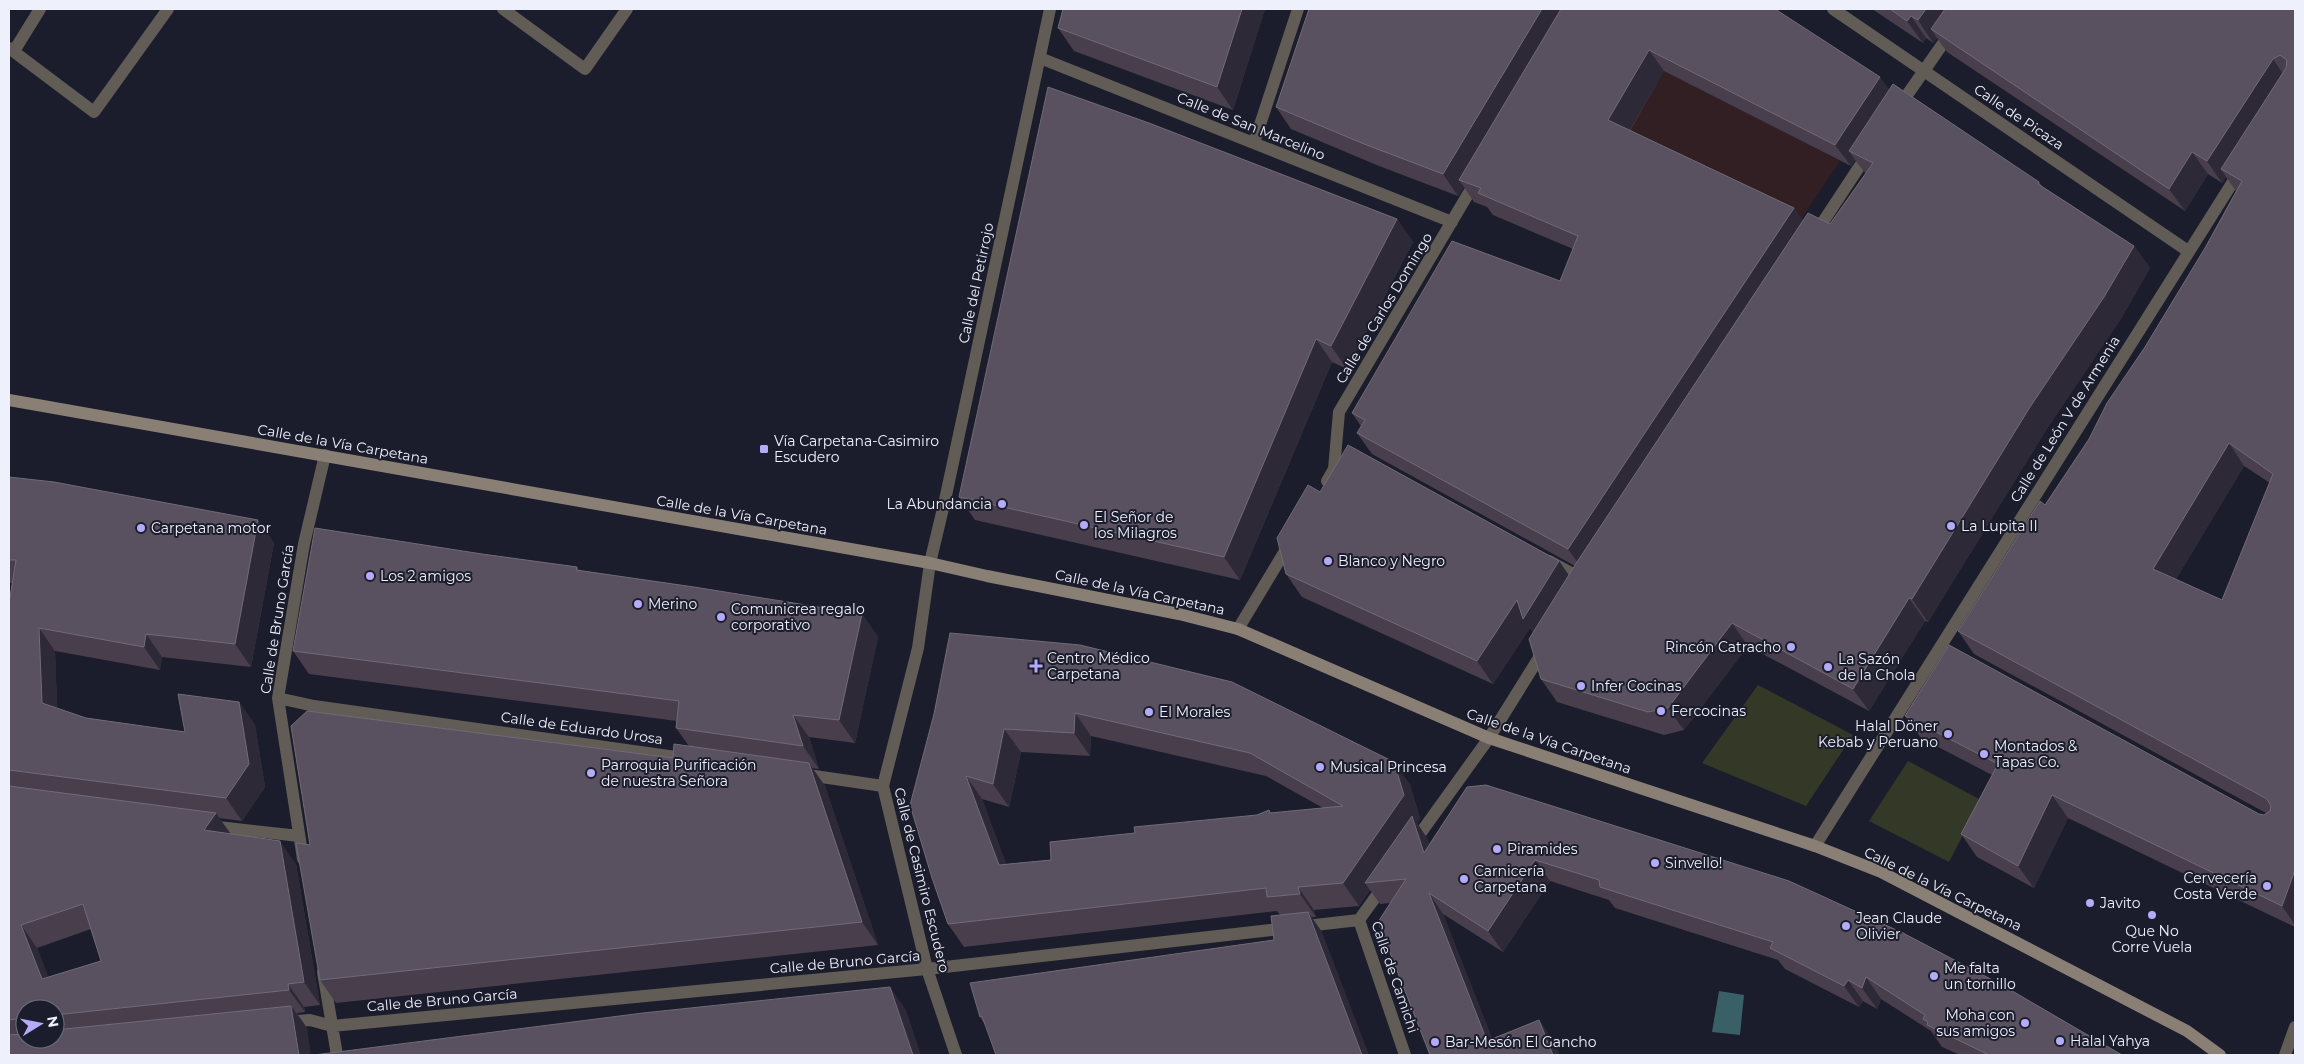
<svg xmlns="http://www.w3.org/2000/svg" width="2304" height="1064" font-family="Montserrat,sans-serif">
<rect width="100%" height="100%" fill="#1b1d2c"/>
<path fill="#321f24" d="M1667,54L1714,96L1840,161L1798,224L1619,149L1663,73Z"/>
<path fill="#343927" d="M1758,685L1853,735L1806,806L1702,763Z
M1908,761L1981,800L1949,862L1869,821Z"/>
<path fill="#396066" d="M1719,991L1744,995L1740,1035L1712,1032Z"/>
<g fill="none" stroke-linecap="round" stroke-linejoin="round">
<path stroke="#625c56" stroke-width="12" d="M503,9L585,69L627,9
M9,48L94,112L168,9
M14,51L40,9"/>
<path stroke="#625c56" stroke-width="12" d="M1833,9L2188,251
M1040,58L1452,222
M1898,108L1967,9
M1254,143L1298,9
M1815,234L1869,152
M1327,481L1334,469L1339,412L1477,179
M1549,561L1584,580
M1238,629L1291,541
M278,698L314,706L690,759
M801,774L883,786
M210,826L299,836
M1412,845L1489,738L1545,648
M1815,846L2241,169
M303,859L278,698L304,544L325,455
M1385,884L1359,920L1405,1055
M323,972L337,1055
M286,1022L310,1020L332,1026L363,1023L927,969L1359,920
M956,1055L927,969L883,786L918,648L930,563L945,500L1050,9
M2285,1055L2295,1027"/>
<path stroke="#897f75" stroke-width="12" d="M9,400L930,563L987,576L1179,614L1238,629L1489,738L1815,846L1881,872L2187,1031L2220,1055"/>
</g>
<path fill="#483e4c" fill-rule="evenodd" d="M1063,9H1265L1233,110L1074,51L1058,28Z
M1775,9L1890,90L2039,182L2043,187L2134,246L2150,268L2120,320L2046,430L1928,622L1925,621L1869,711L1748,646L1684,730L1664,735L1557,702L1541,679L1533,633L1530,628L1493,684L1302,597L1286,574L1320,492L1559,561L1569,576L1575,566L1372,454L1357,433L1361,426L1352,413L1560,281L1573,249L1493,215L1487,207L1474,202L1464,187L1458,196L1379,166L1291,129L1276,107ZM1664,71L1851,166L1855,160L1866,174L1830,224L1803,221L1794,208L1630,131Z
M1872,9H2295V927L2068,818L2034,888L1977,857L1961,834L1992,775L1921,738L1905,716L2259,814L2264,815L2266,813L1974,654L1958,631L2045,505L2089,439L2205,248L2236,191L2226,177L2222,183L2208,174L2185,211L1947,52L1937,38L1933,43L1926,38L1923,43ZM2244,466L2270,483L2222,600L2176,579Z
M1397,219L1413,242L1347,369L1332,362L1240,580L975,520L959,497Z
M9,477L258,520L274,543L251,667L162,657L160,670L55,651L57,709L86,718L185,732L239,702L255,725L265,787L242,821L219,818L231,834L296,864L320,1005L304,1007L305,1012L297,1013L307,1028L9,1055V604L12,583H9ZM91,929L101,961L48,977L37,948ZM25,1009H55V1039H25Z
M482,554L577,567L579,570L862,614L878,637L855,743L809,737L819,769L812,768L825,786L878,945L336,1003L320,980L310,845L673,758L689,746L676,728L677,721L309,674L293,651Z
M950,633L1394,762L1410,785L1420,818L1417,823L1427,838L1429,844L1467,787L2122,1055H1960L1942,1047L1931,1031L1881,999L1877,1009L1863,1001L1859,1007L1785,969L1778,960L1615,908L1609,900L1550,881L1503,952L1443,914L1492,1039L1539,1020L1554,1042L1430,1055L1390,903L1380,904L1370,890L1359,906L1314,910L1316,917H1311L1322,932L985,1025L980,1017L1274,940L1280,915L1277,911L964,947L948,924L934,714ZM1091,736L1266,776L1323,808L1271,813L1269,810L1257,815L1135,833L1051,860L1006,864L982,799L1009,807L1021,752L1090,756Z"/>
<path fill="#2e2937" d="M1242,9H1265L1233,110L1217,87Z
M1542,9H1570L1459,180L1464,187L1458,196L1443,174Z
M1926,9H1957L1931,29L1937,38L1933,43L1918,20Z
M1911,16L1926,38L1923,43L1907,21Z
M1649,50L1664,71L1623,142L1608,120Z
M2273,59L2288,81L2221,169L2226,177L2222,183L2207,161Z
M1880,77L1896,98L1849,151L1855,160L1851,166L1835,145Z
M2192,152L2208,174L2185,211L2169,189Z
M1794,208L1809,229L1583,570L1568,549Z
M1397,219L1413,242L1347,369L1331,346Z
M2134,246L2150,268L2120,320L2046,430L1928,622L1912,599L2030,407Z
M1316,339L1332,362L1240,580L1224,557Z
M2229,443L2244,466L2169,591L2153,569Z
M258,520L274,543L251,667L235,644Z
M1559,561L1575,584L1539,642L1530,628L1493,684L1477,661L1517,600Z
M1909,598L1925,621L1869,711L1853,689Z
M862,614L878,637L855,743L839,720Z
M1732,623L1748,646L1684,730L1668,708Z
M39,628L55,651L58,726L42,703Z
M146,634L162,657L160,670L144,647Z
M239,702L255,725L265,787L242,821L226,798Z
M1075,713L1091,736L1090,756L1074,733Z
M793,715L809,737L819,769L803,746Z
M1004,729L1021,752L1009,807L993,784Z
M1394,762L1410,785L1420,818L1417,823L1427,838L1438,874L1365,883L1370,890L1359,906L1343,883Z
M809,763L825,786L878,945L862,922Z
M966,776L982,799L1015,888L999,865Z
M2052,795L2068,818L2034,888L2018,866Z
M216,813L232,836L204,830Z
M280,841L296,864L320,1005L304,982Z
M1535,860L1550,881L1503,952L1488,931Z
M2295,870V925L2282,906Z
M1298,887L1314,910L1316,917L1300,894Z
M1429,893L1443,914L1499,1055L1487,1041Z
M1308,912L1322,932L1369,1055H1362Z
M21,925L37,948L58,1002L42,979Z
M1866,977L1881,999L1877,1009L1862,988Z
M1848,980L1863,1001L1859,1007L1844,986Z
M288,984L304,1007L305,1012L289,990Z
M890,987L906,1010L921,1055H913Z
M291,1006L307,1028L311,1055H299Z
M1539,1020L1554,1042L1560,1055H1553Z"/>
<path fill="#59515f" stroke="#716a77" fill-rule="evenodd" d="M1063,9H1242L1217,87L1058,28Z
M1309,9H1542L1443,174L1364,144L1276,107Z
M1561,9H1775L1880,77L1835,145L1649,50L1608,120L1794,208L1568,549L1357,433L1365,420L1352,413L1452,241L1560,281L1578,236L1478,193L1481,188L1459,180Z
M1890,9H1926L1918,20L1911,16L1907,21Z
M1945,9H2295V870L2282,906L2052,795L2018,866L1961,834L1998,764L1905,716L1949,645L2259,814L2264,815L2270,811L2271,806L2267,799L1958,631L2040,501L2045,505L2089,439L2107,403L2145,347L2205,248L2242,181L2221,169L2286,68L2287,60L2280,55L2273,59L2207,161L2192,152L2169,189L1931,29ZM2229,443L2273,474L2222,600L2153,569Z
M1893,84L2039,182L2038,184L2134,246L2104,297L2030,407L1912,599L1909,598L1853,689L1732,623L1668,708L1648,712L1541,679L1529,639L1577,562L1808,213L1830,224L1873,163L1849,151Z
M1048,87L1149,123L1397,219L1331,346L1316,339L1224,557L959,497Z
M1348,445L1559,561L1523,619L1517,600L1477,661L1286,574L1277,538L1308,485L1320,492Z
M9,477L54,482L258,520L235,644L146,634L144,647L39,628L42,703L86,718L185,732L178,694L239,702L249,764L226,798L9,770V604L16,560H9Z
M315,528L482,554L577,567L576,570L694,587L862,614L839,720L793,715L803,746L676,728L679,701L293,651Z
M950,633L1080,645L1232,682L1394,762L1404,795L1343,883L1298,887L1300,894L1267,897L1266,888L948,924L932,878L910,805L934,714ZM1075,713L1250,753L1343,806L1270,813L1269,810L1257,815L1134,827L1135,833L1050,842L1051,860L999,865L966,776L993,784L1004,729L1074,733Z
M307,711L673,758L674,744L809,763L862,922L320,980L296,843L310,845L291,726Z
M1486,785L1789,881L1903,933L2002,985L2122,1055H1980L1987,1054L1927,1025L1928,1022L1923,1019L1925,1015L1866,977L1862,988L1848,980L1844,986L1770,948L1773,942L1600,887L1599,880L1535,860L1488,931L1429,893L1487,1041L1539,1020L1553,1055H1430L1378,922L1406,879L1365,883L1412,816L1424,853L1467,787Z
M9,786L216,813L204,830L280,841L304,982L288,984L289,990L55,1015V1009H25V1018L9,1020ZM83,904L101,961L42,979L21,925Z
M1308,912L1362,1055H996L982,1016L980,1017L970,983L1274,940L1271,916Z
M890,987L913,1055H314L643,1013Z
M291,1006L299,1055H9V1035L25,1034V1039H55V1030Z"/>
<g fill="#b4acf9" stroke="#1b1d2c" stroke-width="2">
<rect x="759" y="444" width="10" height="10" rx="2.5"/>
<circle cx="1002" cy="504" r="5"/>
<circle cx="1084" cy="525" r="5"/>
<circle cx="1951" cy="526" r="5"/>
<circle cx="141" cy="528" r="5"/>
<circle cx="1328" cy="561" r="5"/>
<circle cx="370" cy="576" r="5"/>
<circle cx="638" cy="604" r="5"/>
<circle cx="721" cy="617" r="5"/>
<circle cx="1791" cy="647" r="5"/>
<path d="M1033.5 658.5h5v5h5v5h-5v5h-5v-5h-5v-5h5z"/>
<circle cx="1828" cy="667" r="5"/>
<circle cx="1581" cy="686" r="5"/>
<circle cx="1661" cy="711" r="5"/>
<circle cx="1149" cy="712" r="5"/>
<circle cx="1948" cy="734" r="5"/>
<circle cx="1984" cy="754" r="5"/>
<circle cx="1320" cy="767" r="5"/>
<circle cx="591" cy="773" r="5"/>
<circle cx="1497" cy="849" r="5"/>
<circle cx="1655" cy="863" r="5"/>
<circle cx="1464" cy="879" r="5"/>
<circle cx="2267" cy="886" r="5"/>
<circle cx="2090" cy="903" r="5"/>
<circle cx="2152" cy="915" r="5"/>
<circle cx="1846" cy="926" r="5"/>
<circle cx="1934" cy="976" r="5"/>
<circle cx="2025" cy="1023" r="5"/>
<circle cx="2060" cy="1041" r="5"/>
<circle cx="1435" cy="1042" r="5"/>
</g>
<g text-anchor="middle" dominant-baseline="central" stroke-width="4" stroke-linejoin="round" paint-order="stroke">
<g font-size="14" fill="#eef0fb" stroke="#1b1d2c">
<text transform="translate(2019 117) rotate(34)">Calle de Picaza</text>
<text transform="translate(1251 126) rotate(22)">Calle de San Marcelino</text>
<text transform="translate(976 283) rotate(-78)">Calle del Petirrojo</text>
<text transform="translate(1384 308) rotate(-59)">Calle de Carlos Domingo</text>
<text transform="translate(2065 419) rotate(-58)">Calle de León V de Armenia</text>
<text transform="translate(343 444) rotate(10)">Calle de la Vía Carpetana</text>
<text transform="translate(742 515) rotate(10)">Calle de la Vía Carpetana</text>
<text transform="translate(1140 592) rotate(12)">Calle de la Vía Carpetana</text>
<text transform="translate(277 619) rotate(-81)">Calle de Bruno García</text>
<text transform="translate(582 728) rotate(8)">Calle de Eduardo Urosa</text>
<text transform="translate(1549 741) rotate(19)">Calle de la Vía Carpetana</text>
<text transform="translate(922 880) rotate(76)">Calle de Casimiro Escudero</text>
<text transform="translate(1943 889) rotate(26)">Calle de la Vía Carpetana</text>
<text transform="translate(845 962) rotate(-5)">Calle de Bruno García</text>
<text transform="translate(1395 977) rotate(71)">Calle de Camichi</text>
<text transform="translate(442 1000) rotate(-5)">Calle de Bruno García</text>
</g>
<g font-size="14" fill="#eef0fb" stroke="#1b1d2c" text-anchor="start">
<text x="774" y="441">Vía Carpetana-Casimiro<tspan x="774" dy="16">Escudero</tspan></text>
<text x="992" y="504" text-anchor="end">La Abundancia</text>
<text x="1094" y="517">El Señor de<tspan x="1094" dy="16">los Milagros</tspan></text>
<text x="1961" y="526">La Lupita II</text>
<text x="151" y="528">Carpetana motor</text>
<text x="1338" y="561">Blanco y Negro</text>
<text x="380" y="576">Los 2 amigos</text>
<text x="648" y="604">Merino</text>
<text x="731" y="609">Comunicrea regalo<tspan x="731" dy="16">corporativo</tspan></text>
<text x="1781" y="647" text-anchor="end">Rincón Catracho</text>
<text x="1047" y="658">Centro Médico<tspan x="1047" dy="16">Carpetana</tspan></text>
<text x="1838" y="659">La Sazón<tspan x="1838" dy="16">de la Chola</tspan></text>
<text x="1591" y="686">Infer Cocinas</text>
<text x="1671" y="711">Fercocinas</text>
<text x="1159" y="712">El Morales</text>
<text x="1938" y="726" text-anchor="end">Halal Döner<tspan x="1938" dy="16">Kebab y Peruano</tspan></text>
<text x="1994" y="746">Montados &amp;<tspan x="1994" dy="16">Tapas Co.</tspan></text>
<text x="601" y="765">Parroquia Purificación<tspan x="601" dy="16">de nuestra Señora</tspan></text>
<text x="1330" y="767">Musical Princesa</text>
<text x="1507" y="849">Piramides</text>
<text x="1665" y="863">Sinvello!</text>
<text x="1474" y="871">Carnicería<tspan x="1474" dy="16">Carpetana</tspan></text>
<text x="2257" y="878" text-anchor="end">Cervecería<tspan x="2257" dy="16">Costa Verde</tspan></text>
<text x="2100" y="903">Javito</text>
<text x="1856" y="918">Jean Claude<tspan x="1856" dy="16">Olivier</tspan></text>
<text x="2152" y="931" text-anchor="middle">Que No<tspan x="2152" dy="16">Corre Vuela</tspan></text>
<text x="1944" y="968">Me falta<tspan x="1944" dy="16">un tornillo</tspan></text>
<text x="2015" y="1015" text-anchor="end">Moha con<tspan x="2015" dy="16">sus amigos</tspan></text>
<text x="2070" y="1041">Halal Yahya</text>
<text x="1445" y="1042">Bar-Mesón El Gancho</text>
</g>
</g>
<rect width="2304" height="1064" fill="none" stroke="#eef0fb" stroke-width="20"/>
<g transform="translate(40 1024) rotate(80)"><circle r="24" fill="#1b1d2c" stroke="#6f717f"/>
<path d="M0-4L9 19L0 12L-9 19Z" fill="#b4acf9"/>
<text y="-8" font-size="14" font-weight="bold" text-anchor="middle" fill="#eef0fb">N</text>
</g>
</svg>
